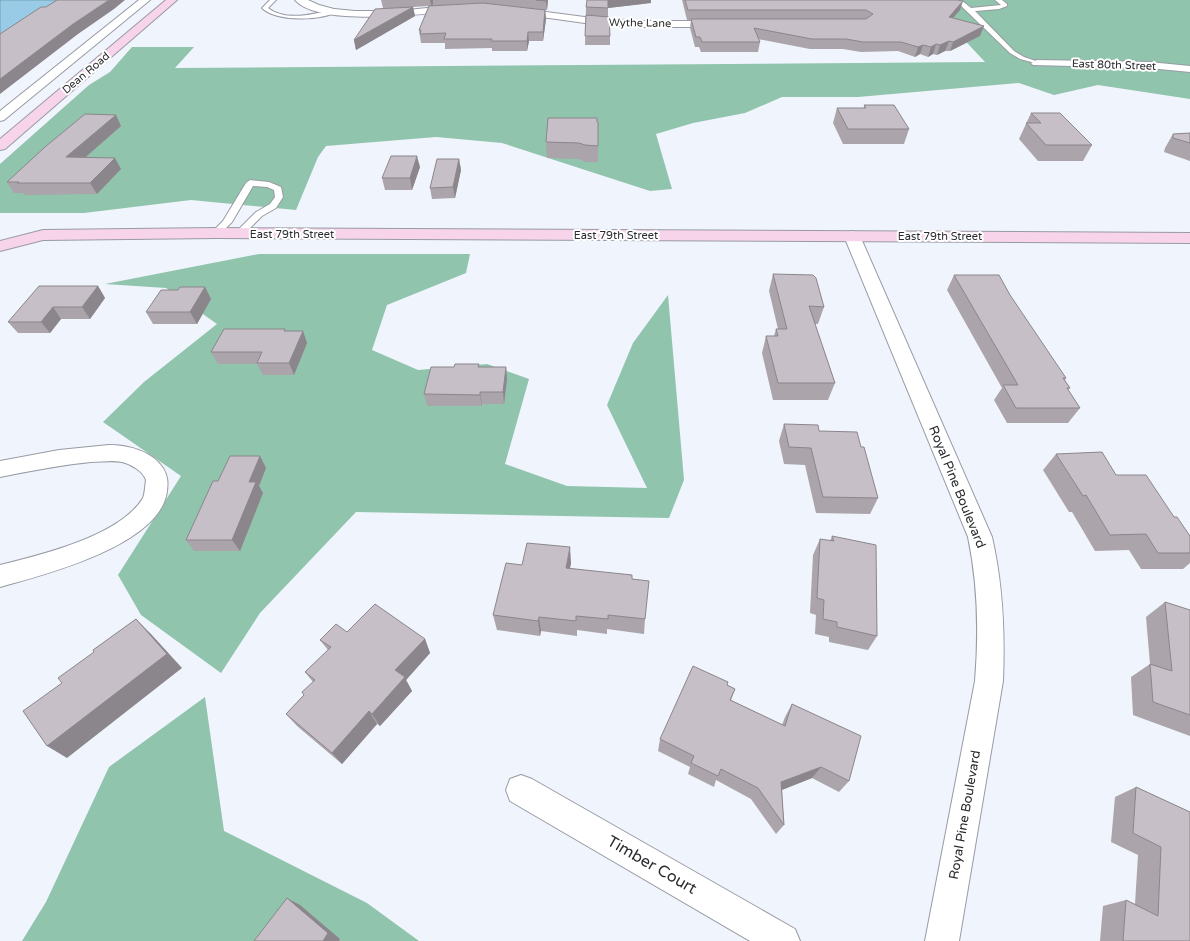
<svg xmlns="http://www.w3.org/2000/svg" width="1190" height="941" font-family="'Varela Round',sans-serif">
<rect width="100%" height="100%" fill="#f0f4fd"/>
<path fill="#90c4ac" d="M927,0H1190V99L1098,85L1054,95L1019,83L858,97H782L745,113L693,123L656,134L672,189L650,191L502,143L436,137L326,146L318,157L296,210L191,200L84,213H0V164L89,85L110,72L132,47H194L175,68L985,62Z
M259,254H470L466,273L387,305L372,350L418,370L487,364L529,379L505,464L567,486L647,488L607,405L633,343L668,295L684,480L669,518L356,512L260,613L221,673L141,615L118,575L181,476L103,422L144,382L217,324L166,288L105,284Z
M205,697L224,831L367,903L419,941H22L46,902L109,767Z"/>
<path fill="#99cbe6" stroke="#779baf" d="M0,0H67L0,38Z"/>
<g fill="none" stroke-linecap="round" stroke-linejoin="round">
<defs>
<path id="lane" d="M270,0H276L268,8C286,22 315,14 335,9L338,11C322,21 276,22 262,8Z
M955,0H961L971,8L1001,5L995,0H1002L1007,4V6L999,9L975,11L1014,51L1024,57L1039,62V64L1020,59L1010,53Z
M250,180L269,182L281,187L283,197L276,208L262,216L242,236H236L234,234L256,212L270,204L275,197L274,190L267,187L253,186L232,222L219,235H213L211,233L223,221L246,183Z"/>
<path id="street" d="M139,0H150L4,120L0,121V111Z
M295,0H308L319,5L334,9L355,11H398L456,5L461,8L456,11C422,14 319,27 295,0Z
M516,8L592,18L641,21H719L724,24L719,27H641L592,24L513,13L511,11L513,9Z
M1037,60L1149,62L1190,66V72L1149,68L1033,65L1031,63Z
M852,231L858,233L860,236L992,537C1003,585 1005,632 1003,681L959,941H925L975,681C979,632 978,585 968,537L844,236L846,233Z
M109,445C128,445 152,451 163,468C168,477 168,482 167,491C161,545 44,575 0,587V565C41,555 120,536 143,498C145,493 145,486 146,480C143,471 131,464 122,462C112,460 102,462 91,462C60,465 30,471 0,477V461L59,450Z
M521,775L532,779L795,929L800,941H750L510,801L506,790L510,779Z"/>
<path id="secondary" d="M166,0H177L5,149L0,150V139Z
M216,228L1190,233V243L216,238L43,240L0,251V241L43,230Z"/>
</defs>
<use href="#lane" stroke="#989ba4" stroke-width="2"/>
<use href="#street" stroke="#989ba4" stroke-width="2"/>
<use href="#secondary" stroke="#989ba4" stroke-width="2"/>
<use href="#lane" fill="#fff" fill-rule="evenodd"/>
<use href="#street" fill="#fff" fill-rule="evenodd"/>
<use href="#secondary" fill="#f7d4e9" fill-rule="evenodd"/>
</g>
<path fill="#aba4ab" d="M381,0H548L547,10H545L546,19L543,41H529L527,51H492V48L445,49V43H421L419,30L429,6L413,7L415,16L356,50L354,40L383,8Z
M682,0H957L960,10L953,18L980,36L950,51H945L937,55L933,54L928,57L920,54L915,57L898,51L861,52L843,49H810L758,39L760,42L758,52H701L699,47H695L690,28L691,20H687Z
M651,3L608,8V17L610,36V45H585L586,7Z
M864,105L909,129L904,144H843L833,123L837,108H864Z
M1031,113L1092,145L1083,161H1038L1019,139Z
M597,122H598V162H585L579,159L547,158L546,142Z
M121,126L85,158L121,169L97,194L24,195L23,193H14L7,182Z
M1190,133V161L1164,152L1165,148L1173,134Z
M459,159L461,170L455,198L432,199L430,188Z
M420,167L412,190H385L382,178Z
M773,274L824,307L818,324H815L835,383L828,400H773L762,353L766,336H774L776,329H778L769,291Z
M954,275L1066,378L1065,380L1070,388L1068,390L1080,408L1068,423H1007L994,400L1002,388L947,290Z
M98,286L105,298L90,319H61L50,333H18L8,322Z
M205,287L211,299L197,324H153L146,312L178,290Z
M285,329L286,331H303L307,343L294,375H263L257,364H218L211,352Z
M479,364V367H506L507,379L504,404H482V406H427L424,394L454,367Z
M784,424L819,431L861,447L878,498L870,514L816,513L805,465L784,464L779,441Z
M1056,454L1116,475L1174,517L1190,536V563L1183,569H1141L1129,550L1095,551L1072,512H1069L1043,470Z
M260,456L266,468L259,486L263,493L240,551H194L186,540L218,481Z
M832,536L877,636L868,650L829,642V637L815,634L816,615L810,613L813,555L820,539L830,541Z
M571,563L570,568L632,579L645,619L644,634L607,629V634L577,630V636L541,631L540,636L497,630L493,615L522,565Z
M1165,602L1190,610V736L1133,715L1131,677L1150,664L1146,617Z
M347,632L425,639L430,653L406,680L412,691L380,726L377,724L342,764L297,726L286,714L304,695L313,682L305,672L328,650L320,640Z
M727,685L735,689L731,700L782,725L785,717L792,704L849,781L839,792L812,778L782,790L784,825L776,834L751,799L716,780L714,787L688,774L690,767L658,751L660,739Z
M1136,787L1190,812V941H1100L1103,906L1126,900L1135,904L1138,855L1111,842L1115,797Z"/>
<path fill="#8b868b" d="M109,0H125L114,9L78,34L0,94V79L73,24Z
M430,0H433V5L431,6Z
M546,0H548L547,10L546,1Z
M608,0H651V3L608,8Z
M963,1L960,10L946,26L949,17Z
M413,7L415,16L356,50L354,40Z
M545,10L546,19L543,41V32Z
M984,26L980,36L950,51L953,42Z
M528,32L529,41L527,51V41Z
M949,41L945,51L937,55L940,45Z
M936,44L933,54L928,57L931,47Z
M923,45L920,54L915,57L918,47Z
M116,115L121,126L73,168L66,157Z
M417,156L420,167L412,190L410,178Z
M115,158L121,169L97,194L90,183Z
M459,159L461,170L455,198L453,187Z
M98,286L105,298L90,319L82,307Z
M205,287L211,299L197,324L190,312Z
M53,307L61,319L50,333L41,322Z
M303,331L307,343L294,375L289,363Z
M506,367L507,379L504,404L503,392Z
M480,392L482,404V406L480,395Z
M260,456L266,468L259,486L263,493L240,551L232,540L249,482Z
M570,547L571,563L567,583L566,568Z
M539,617L541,631L540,636L538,621Z
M136,619L151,634L182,668L67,758L47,746Z
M425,639L430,653L406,680L412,691L380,726L372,714L395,670Z
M369,711L377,724L342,764L332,753Z
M821,767L812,778L774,793L781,782Z
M287,898L300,905L340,939L339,941H323Z"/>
<path fill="#c7bfc7" stroke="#8b868b" d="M57,0H109L73,24L0,79V34L41,7H46Z
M536,0H546V1Z
M587,0H608V8L586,7Z
M685,0H957L963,1L949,17L984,26L953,42L949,41L940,45L936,44L931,47L923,45L918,47L901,42H863L846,39H812L754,28L760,42H702L700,37H696L691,19H866L873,14L866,10H688Z
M483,3L545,10L543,32H528L527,41H491L492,39H444L446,33L420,34L421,30H419L429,6Z
M413,7L354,40L375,9Z
M586,15L609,17L610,36H585Z
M864,105H894L909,129H848L837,108H866Z
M1031,113H1060L1092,145H1046L1026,123H1041Z
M85,114L116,115L66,157L115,158L90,183H17L19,182H7L45,147Z
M548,118H597V122H598V146L585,145L579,143L546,142Z
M1190,133V143L1173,138V134Z
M391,156H417L410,178H382Z
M437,159H459L453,187L430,188Z
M773,274L813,275L816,278L824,307L809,306L835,383H778L766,336H778L776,329H787Z
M954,275H999L1010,295L1066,378H1063L1070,388H1067L1080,408H1016L1003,385H1018Z
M39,286H98L82,307H53L41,322H8Z
M180,287H205L190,312H146L161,290H178Z
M224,329H285L284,331H303L289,363H257L262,352H211Z
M455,364H479L478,367H506L503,392H480V395L424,394L431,367H454Z
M784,424L818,425L819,431L857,432L861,447H864L878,498L823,497L811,448L789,447Z
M1102,452L1116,475H1146L1174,517H1177L1190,536V553H1158L1146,534L1110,535L1086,495L1083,496L1056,454Z
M230,456H260L249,482H256L232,540H186L213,481H218Z
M832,536L876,545L877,636L837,627V622L823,619L824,600L817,598L820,539L834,541Z
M527,543L570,547L566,568L632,575V579L649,581L645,619L608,615V619L576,616V621L539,617L538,621L493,615L506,563L522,565Z
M1165,602L1190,610V715L1153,702L1150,664L1172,671Z
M375,604L425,639L395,670L405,677L372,714L369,711L332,753L286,714L304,695L302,692L315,680L305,672L331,647L320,640L336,624L347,632Z
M136,619L167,654L47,746L23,711L62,683L58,678L94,652L93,650Z
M693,666L728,682L727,685L735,689L730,700L785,726L792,704L861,736L849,781L821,767L781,782L784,825L758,788L721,769L718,776L691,763L694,756L660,739Z
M1136,787L1190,812V941H1123L1126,900L1158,916L1161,847L1133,833Z
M287,898L328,933L323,941H254Z"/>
<g text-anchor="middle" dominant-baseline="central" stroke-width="4" stroke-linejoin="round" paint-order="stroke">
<g font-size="11" fill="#292b2e" stroke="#fff">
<text transform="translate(640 23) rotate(1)">Wythe Lane</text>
<text transform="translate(1114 65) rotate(2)">East 80th Street</text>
<text transform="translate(86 73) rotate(-40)">Dean Road</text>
<text x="292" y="234">East 79th Street</text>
<text x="616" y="235">East 79th Street</text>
<text x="940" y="236">East 79th Street</text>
</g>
<g font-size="13" fill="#292b2e" stroke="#fff">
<text transform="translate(957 487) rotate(68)">Royal Pine Boulevard</text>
<text transform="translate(965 815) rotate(-80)">Royal Pine Boulevard</text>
</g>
<g font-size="16" fill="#292b2e" stroke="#fff">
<text transform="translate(652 865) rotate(30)">Timber Court</text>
</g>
</g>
</svg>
